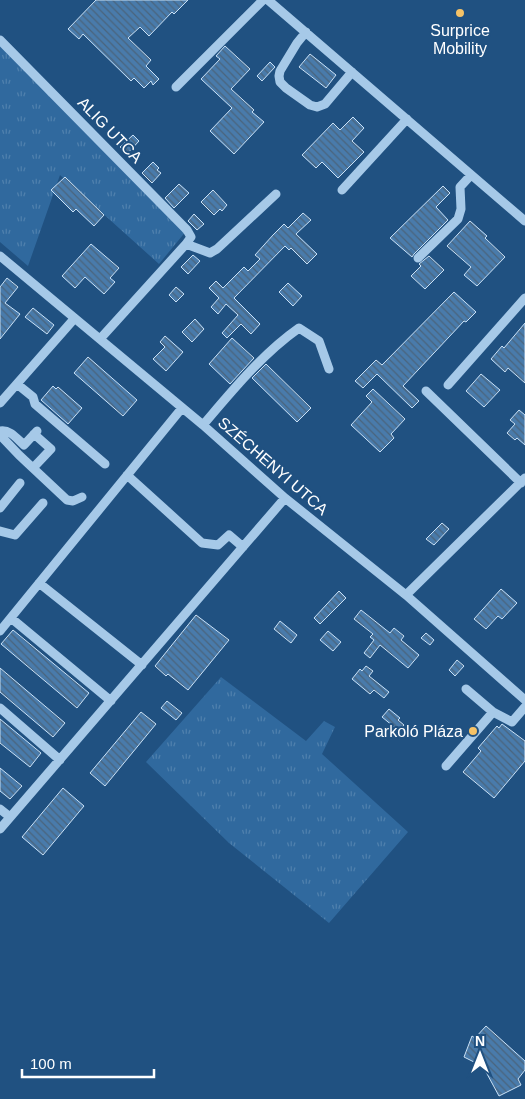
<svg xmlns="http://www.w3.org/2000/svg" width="525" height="1099" font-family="Helvetica,sans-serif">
<defs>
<pattern id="grass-tufts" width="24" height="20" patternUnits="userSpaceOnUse" patternTransform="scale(1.25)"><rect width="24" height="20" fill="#30699e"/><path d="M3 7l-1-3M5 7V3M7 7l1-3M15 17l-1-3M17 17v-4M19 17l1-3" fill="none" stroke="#4f80ad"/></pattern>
<pattern id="building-back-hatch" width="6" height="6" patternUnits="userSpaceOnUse" patternTransform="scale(1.25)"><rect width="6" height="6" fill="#497bab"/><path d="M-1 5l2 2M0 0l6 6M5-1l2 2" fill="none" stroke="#4a647c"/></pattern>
</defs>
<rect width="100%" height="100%" fill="#205181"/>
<path fill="url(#grass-tufts)" d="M0,41L187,230L159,264L60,175L28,266L0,242Z
M221,677L306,741L324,721L335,727L322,754L408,832L329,923L229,843L146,762Z"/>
<path fill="url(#building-back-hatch)" stroke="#cae1f6" d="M96,0H188L174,14L172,12L149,36L140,27L128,38L151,60L146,66L159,79L153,85L151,81L144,88L134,78L131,81L83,34L79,39L68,29Z
M225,46L250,69L231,89L254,110L252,112L264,122L234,154L210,131L232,108L201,79L220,59L216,56Z
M310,54L336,75L326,88L299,67Z
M270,62L275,67L262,81L257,76Z
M353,117L364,128L352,141L364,152L338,178L322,162L316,168L302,155L333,123L340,130Z
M133,135L139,141L127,154L120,147Z
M153,162L159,168L157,170L161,173L152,183L142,173Z
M65,177L104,215L94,226L76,209L73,212L51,190Z
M179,184L189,193L174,208L165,198Z
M443,186L450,193L436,207L448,220L414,254L412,257L390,238Z
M213,190L227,205L222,211L220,209L214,215L201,202Z
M303,213L311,220L296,234L317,254L307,264L291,248L289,250L285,246L234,298L260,324L251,334L241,324L227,338L222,333L238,315L226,304L218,314L211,307L219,298L209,288L216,281L223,288L244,267L248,271L260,259L255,255L273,235L284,224L288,228Z
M194,214L204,224L197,230L188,221Z
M470,221L487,236L485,238L505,257L477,286L464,275L471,267L447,246Z
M91,244L119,268L110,278L115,282L104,294L85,277L75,288L62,276Z
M193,255L200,261L188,274L181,267Z
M429,256L444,270L425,289L411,276L421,266L419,264Z
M7,278L18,287L5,303L20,314L0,339V287Z
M288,283L302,296L293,306L279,292Z
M176,287L184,294L176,302L169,295Z
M454,292L476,312L466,322L464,321L403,386L419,401L412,408L377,374L363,388L355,381L376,360L382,365Z
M33,308L54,325L47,334L25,317Z
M195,319L204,329L192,342L182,332Z
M525,323V383L508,368L505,372L491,359L502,346L504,348Z
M165,336L183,352L166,371L153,359L165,347L160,342Z
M232,338L254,358L230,384L209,364Z
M88,357L137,400L123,416L74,373Z
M266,364L311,408L297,422L252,378Z
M481,374L500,390L484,407L466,391Z
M53,386L56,389L58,387L82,408L68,424L41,400Z
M373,389L405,419L391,434L394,438L380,452L351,425L372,402L366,396Z
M519,410L525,415V445L517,438L515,440L507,433L515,424L510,420Z
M442,523L449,529L434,545L426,539Z
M501,589L517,603L502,619L498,616L486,629L474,619Z
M339,591L346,598L320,624L314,618Z
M361,610L390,633L394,628L404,636L401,640L419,655L408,668L380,645L370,658L364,653L374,640L370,637L373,634L354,619Z
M196,615L229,640L188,690L168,674L166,676L155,666Z
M280,621L297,635L291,643L274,629Z
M13,630L89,693L77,708L1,644Z
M328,631L341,642L333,651L320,640Z
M426,633L434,640L430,645L421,638Z
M457,660L464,666L455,676L449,670Z
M366,666L373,671L369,676L389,692L384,698L374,690L370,694L352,679L360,669L362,671Z
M0,668L65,723L53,737L0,692Z
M167,701L182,713L176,720L161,708Z
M389,709L400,718L398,720L404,725L399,731L382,717Z
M141,712L156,724L105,786L90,773Z
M0,719L41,753L30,767L0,743Z
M502,724L525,741V761L494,798L463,772L481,751L478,748L497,726L499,728Z
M0,768L22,786L10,799L0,791Z
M63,788L84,806L43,855L22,837Z
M486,1026L525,1061V1070L518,1079L521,1085L499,1096L486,1072L474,1062L464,1057L472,1036L475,1038Z"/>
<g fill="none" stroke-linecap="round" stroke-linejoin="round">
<path stroke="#a6c9e8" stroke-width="9" d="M268,0L525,221
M306,32L297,43L280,71L279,76L280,82L286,88L310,105L317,107L325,104L352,72
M0,40L187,230L191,237L186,244
M176,87L263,0
M342,190L407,119
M0,256L203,425L285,498L406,595L525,700
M418,258L458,219L461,209L460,187L471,175
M100,339L186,244L210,253L217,249L276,194
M17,384L33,397L35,404L105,464
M448,385L525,298
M426,391L521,483
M0,403L74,319
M203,425C232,391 262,354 299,328L319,341L329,369
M0,431C10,429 17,439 24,445L37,431
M0,435L19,455L67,500L73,501L82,497
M33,468L51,449L34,434
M127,475L202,543L218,545L229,535L243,547
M0,508L20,483
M0,531L15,535L43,503
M39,583L142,665
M406,595L525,478
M11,618L111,701
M0,631L182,408
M466,689L493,712
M0,708L60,760
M446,766L493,712L512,722L525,707
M0,809L10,817
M0,829L285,498"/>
</g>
<g fill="#f6c367" stroke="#205181" stroke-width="2">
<circle cx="460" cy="13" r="5"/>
<circle cx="473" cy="731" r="5"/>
</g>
<g text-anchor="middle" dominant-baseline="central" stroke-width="4" stroke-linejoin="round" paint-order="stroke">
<g font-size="16" fill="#fff" stroke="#205181">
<text x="460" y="30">Surprice<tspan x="460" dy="18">Mobility</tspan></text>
<text x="463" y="731" text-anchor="end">Parkoló Pláza</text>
</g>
<g font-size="16" fill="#fff" stroke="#205181">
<text transform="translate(110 130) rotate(46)">ALIG UTCA</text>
<text transform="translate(273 466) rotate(41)">SZÉCHENYI UTCA</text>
</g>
</g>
<g transform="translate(480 1054)" stroke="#205181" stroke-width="4" paint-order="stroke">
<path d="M0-4L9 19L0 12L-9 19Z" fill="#ffffff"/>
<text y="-8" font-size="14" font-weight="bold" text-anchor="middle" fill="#ffffff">N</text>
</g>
<path d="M22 1069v8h132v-8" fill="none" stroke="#ffffff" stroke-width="2.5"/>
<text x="30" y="1069" font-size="15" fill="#ffffff" stroke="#205181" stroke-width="4" paint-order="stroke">100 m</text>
</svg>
